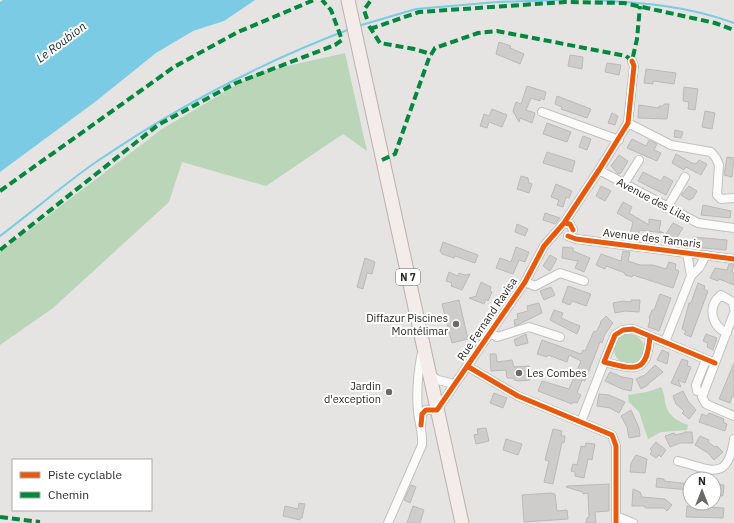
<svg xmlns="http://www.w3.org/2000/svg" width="734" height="523" font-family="'IBM Plex Sans',sans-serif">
<rect width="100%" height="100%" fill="#e5e4e2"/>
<path fill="#bbd5b9" d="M345,53L367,151L343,134L266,186L182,162L169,202L53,308L0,345V252L162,129L257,73Z
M614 349a15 15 0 1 1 30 0a15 15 0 1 1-30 0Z
M661,387C664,392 664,396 665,402C667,415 677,421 688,425L687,430L661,432L648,439L639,412L629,402L628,395L647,392Z"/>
<path fill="#7ccbe4" d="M3,0H255L224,21L193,31L156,53L95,102L0,172V2Z"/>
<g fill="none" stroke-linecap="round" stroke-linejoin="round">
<path stroke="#7ccbe4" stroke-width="2" d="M596,0C645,3 688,6 734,23
M358,26L416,9L497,2L558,0
M0,236C32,212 63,185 96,162C175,108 260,63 350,29"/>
</g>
<path fill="#cecdcc" stroke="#bbbab9" d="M499,42L511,46L510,48L524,54L520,64L496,54Z
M570,55L583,57L582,69L568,66Z
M607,63L621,65L619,75L605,72Z
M646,69L676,73L674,84L653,81V84L644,83Z
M527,86L546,92L544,100L540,98V101L531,98L526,110L535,113L532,123L520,118L519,122L513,111L516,102L521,104Z
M684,87L698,89L695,110L688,109L689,102L683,101Z
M557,96L591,109L587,118L561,109L562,107L555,104Z
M664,104H669L667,119L638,118L639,105L659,108V106H663Z
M492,109L507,115L502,127L489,122L487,128L480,126L484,114L489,116Z
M705,111L715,113L712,129L702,127Z
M612,113L618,116L615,125L608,123Z
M547,123L571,132L567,142L543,134Z
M675,130L683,132L681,138L674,137Z
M583,136L591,139L587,150L579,147Z
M632,139L646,146L649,140L657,144L654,150L661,153L657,161L627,148Z
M547,152L575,161L572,172L543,163Z
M676,154L692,163L696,164L699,160L707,164L701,175L686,167L684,170L672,163Z
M619,155L628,161L621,173L618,174L611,166Z
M727,157L734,158L732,177L724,175Z
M643,172L661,181L664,176L673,181L666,195L638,181Z
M521,176L528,178L529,183L532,184L529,193L517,189Z
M556,184L572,191L569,198L566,197L563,207L557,205L559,200L551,197Z
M601,186L611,191L605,201L596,196Z
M689,186L697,191L693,198L689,200L681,195Z
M623,202L632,207L629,213L649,225V219L661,221L659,231L664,233L639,230V235L630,234L633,222L617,213Z
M703,205L731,211L730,218L701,215Z
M545,213L560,218L555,224L543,220Z
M673,223L683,228L676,239L666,234Z
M517,224L528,229L525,236L515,232Z
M693,237L727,240L726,250L692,247Z
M443,242L478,255L475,263L455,256L454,258L442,254L440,251Z
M516,247L529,252L525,262L519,260L513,274L496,268L500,258L511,262Z
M563,247L573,248V251L590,258L584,272L575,268L578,261L562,258Z
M623,251L630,252L628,261L640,265H653L666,269L669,262L676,264L675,269L679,271L673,288L633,275L632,277L625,275V273L606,266L605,269L596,265L601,254L621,261Z
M550,255L557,259L550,271L543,266Z
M365,258L375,262L372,274L367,273L363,289L357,287Z
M729,264H734L732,272L734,273V285L719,279L718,281L710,278L715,268L727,270Z
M449,272L458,276L459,273L465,275L470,274L462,290L451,286L452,283L446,281Z
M481,282L491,287L490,291L492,292L488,301L486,299L484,304L469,298L477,296L476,295Z
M698,283L705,286L704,289L708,291L691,337L684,334L686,331L682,329L689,303H691Z
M568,286L591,294L586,306L572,301L570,305L562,302Z
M551,287L555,295L544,300L540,291Z
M660,294L671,298L659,331L648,327L650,319L649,318L652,310H654Z
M459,300L468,339L452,343L442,304Z
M631,300H640L639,312L625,311L615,313L613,303L623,301L631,302Z
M539,303L542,313L515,326L514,320L518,319L517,314L528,311L527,306Z
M554,310L563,313L561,318L580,326L577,334L550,320Z
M606,316L613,323L605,334L602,343L600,342L585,381L582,380L577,393L581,395L577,403L573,402L572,404L538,391L542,381L569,389L581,361L569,355L567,362L548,355L547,357L537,354L542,340L581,354L583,350L585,351L594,331L596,332L601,323L600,322Z
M526,334L528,343L516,346L514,340Z
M706,334L717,338L713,350L707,347L708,343L703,341Z
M662,350L669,353L667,364L657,360Z
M490,354H496L497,362L512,360L514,367L529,366L530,380L518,381L514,380V378H507L506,370L491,371Z
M682,359L688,361L687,366L691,367L685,383L678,380L681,387L671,383Z
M734,363V397L732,396L730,403L719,399Z
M655,365L663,372L648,384V385L641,389L636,379L645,375Z
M610,372L622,377L633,379L631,391L622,389L605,381Z
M683,391L688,401L696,410L689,419L682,413L684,411L676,404L673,396Z
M494,393L507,398L503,408L490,403Z
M599,394L609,395L625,402L619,413L610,408L597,406Z
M631,410L639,428L640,436L629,438L627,427L621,416Z
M709,413L724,419L723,422L727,424L725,431L699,422L702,414L707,416Z
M486,428L489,441L476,444L474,435L478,434L477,429Z
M553,429L562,431L561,436H565L564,443L562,442L553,484L544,482L549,461L545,460Z
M684,432H692L693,443H680L670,447L665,436L674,433L675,435L684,433Z
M700,436L709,440L708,442L715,447L717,446L723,452L714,460L708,453L695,445Z
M506,439L522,444L518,455L503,450Z
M656,442L666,450L661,457L659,455L656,458L650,454L652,451L650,449Z
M586,443L595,444L592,460L588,459L584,478L575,476V472L571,471L573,464L577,465L578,461L581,446L585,447Z
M636,455L647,459L645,473L630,472L631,463Z
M657,478L664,479V481L690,484V490L656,487Z
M609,484V511L595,512L596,523H586L587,518L589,517L588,493L583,494V492L566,487L567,486Z
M714,484L724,485L723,496L714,495Z
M411,485L416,487L410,503L404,500Z
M633,489L640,492L642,497L665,499L672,505L667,511L664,508H645V506H632Z
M551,493L555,494L557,511L567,510L568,519L524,522L522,495Z
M299,503L305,504L302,518H300V520L283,516L285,506L298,509Z
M413,506L424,510L420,523H407Z
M687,506H698L697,509H709V507L724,508L723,518L686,517Z"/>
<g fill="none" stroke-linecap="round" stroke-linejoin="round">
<defs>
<path id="street" d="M542,112L619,140
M628,123L671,145L711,152L716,158L719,165L717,195L721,199L734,198
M599,170L698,223L734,228
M624,184L639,160
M667,208L685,177
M564,223L599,170L628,123L634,66L632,61
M568,236L576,239L734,259
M687,253L691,276
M525,282L535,286L560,273L584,281
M734,313L702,397L706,404L734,416
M491,333L497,337L529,327L560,337
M727,333C711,326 707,306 721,295L733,302L734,308
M650,336C647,374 636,370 604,362L615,335L623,330L633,329L715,363
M665,342L691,276L699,268L706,255
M467,366L518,396L612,435L616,446V523
M429,374L438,380L454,384
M703,393L697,391L696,385L706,360
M581,422L604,362
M421,425L422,414L426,410H437L525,282L544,246L564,223L570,224L573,230
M678,461C712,470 728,482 734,439
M618,517L633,523
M388,523L422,445C423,432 419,423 418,411C416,391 418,372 422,352"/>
<path id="primary" d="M348,0L462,523"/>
</defs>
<use href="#street" stroke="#c1c1bf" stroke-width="10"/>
<use href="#primary" stroke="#bbb0aa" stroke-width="15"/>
<use href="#street" stroke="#fbfbfb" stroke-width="8"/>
<use href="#primary" stroke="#f3ecea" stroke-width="13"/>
<path stroke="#00873e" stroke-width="4" stroke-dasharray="8 4" stroke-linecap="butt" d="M367,19L364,10L371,0
M369,26L380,43L414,49L431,54
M370,29L419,12L565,2L624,3L715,23L734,30
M382,160L395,154L429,58L435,48L478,33L497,31L626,56L632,61L637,39L640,6
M0,191L174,67L238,32L314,0
M0,250L158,125L236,83L335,45L342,40L331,10L322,0
M0,517L40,522"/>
<defs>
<path id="cycleway" d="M564,223L599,170L628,123L634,66L632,61
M568,236L576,239L734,259
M650,336C647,374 636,370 604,362L615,335L623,330L633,329L715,363
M467,366L518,396L612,435L616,446V523
M421,425L422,414L426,410H437L525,282L544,246L564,223L570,224L573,230"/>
</defs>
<use href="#cycleway" stroke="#fff" stroke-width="8"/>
<use href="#cycleway" stroke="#e8590c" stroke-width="5"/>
</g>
<g fill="#6b6a68" stroke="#fff" stroke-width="1.5">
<circle cx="456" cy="324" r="4"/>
<circle cx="519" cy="373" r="4"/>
<circle cx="389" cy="392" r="4"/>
</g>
<g text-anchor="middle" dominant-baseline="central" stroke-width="4" stroke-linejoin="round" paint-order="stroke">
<rect fill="#fff" stroke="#696868" stroke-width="1" x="396" y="269" width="24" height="16" rx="3"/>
<g font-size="10" font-weight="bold" fill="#292827">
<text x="408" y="277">N 7</text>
</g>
<g font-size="11" fill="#292827" stroke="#fff">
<text transform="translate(654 200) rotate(28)">Avenue des Lilas</text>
<text transform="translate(652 238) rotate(7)">Avenue des Tamaris</text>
<text transform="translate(487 319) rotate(-56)">Rue Fernand Ravisa</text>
</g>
<g font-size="11" fill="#292827" stroke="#fff" text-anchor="end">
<text x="448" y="318">Diffazur Piscines<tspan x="448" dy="13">Montélimar</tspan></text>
<text x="527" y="373" text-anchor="start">Les Combes</text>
<text x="381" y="386">Jardin<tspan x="381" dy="13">d'exception</tspan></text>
</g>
<g font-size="12" font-style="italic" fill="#192d34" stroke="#fff">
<text transform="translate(61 42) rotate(-37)">Le Roubion</text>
</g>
</g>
<rect x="12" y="459" width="140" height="52" fill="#ffffff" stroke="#a9a9a9"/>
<rect x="20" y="472" width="20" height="6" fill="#e8590c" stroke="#a9a9a9"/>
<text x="48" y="479" font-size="12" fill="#292827">Piste cyclable</text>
<rect x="20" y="492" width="20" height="6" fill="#00873e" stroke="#a9a9a9"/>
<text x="48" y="499" font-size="12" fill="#292827">Chemin</text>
<g transform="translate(702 491)"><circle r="19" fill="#ffffff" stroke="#a9a9a9"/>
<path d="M0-3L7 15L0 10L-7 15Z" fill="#6b6a68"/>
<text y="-6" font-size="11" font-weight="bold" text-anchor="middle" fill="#292827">N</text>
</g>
</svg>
